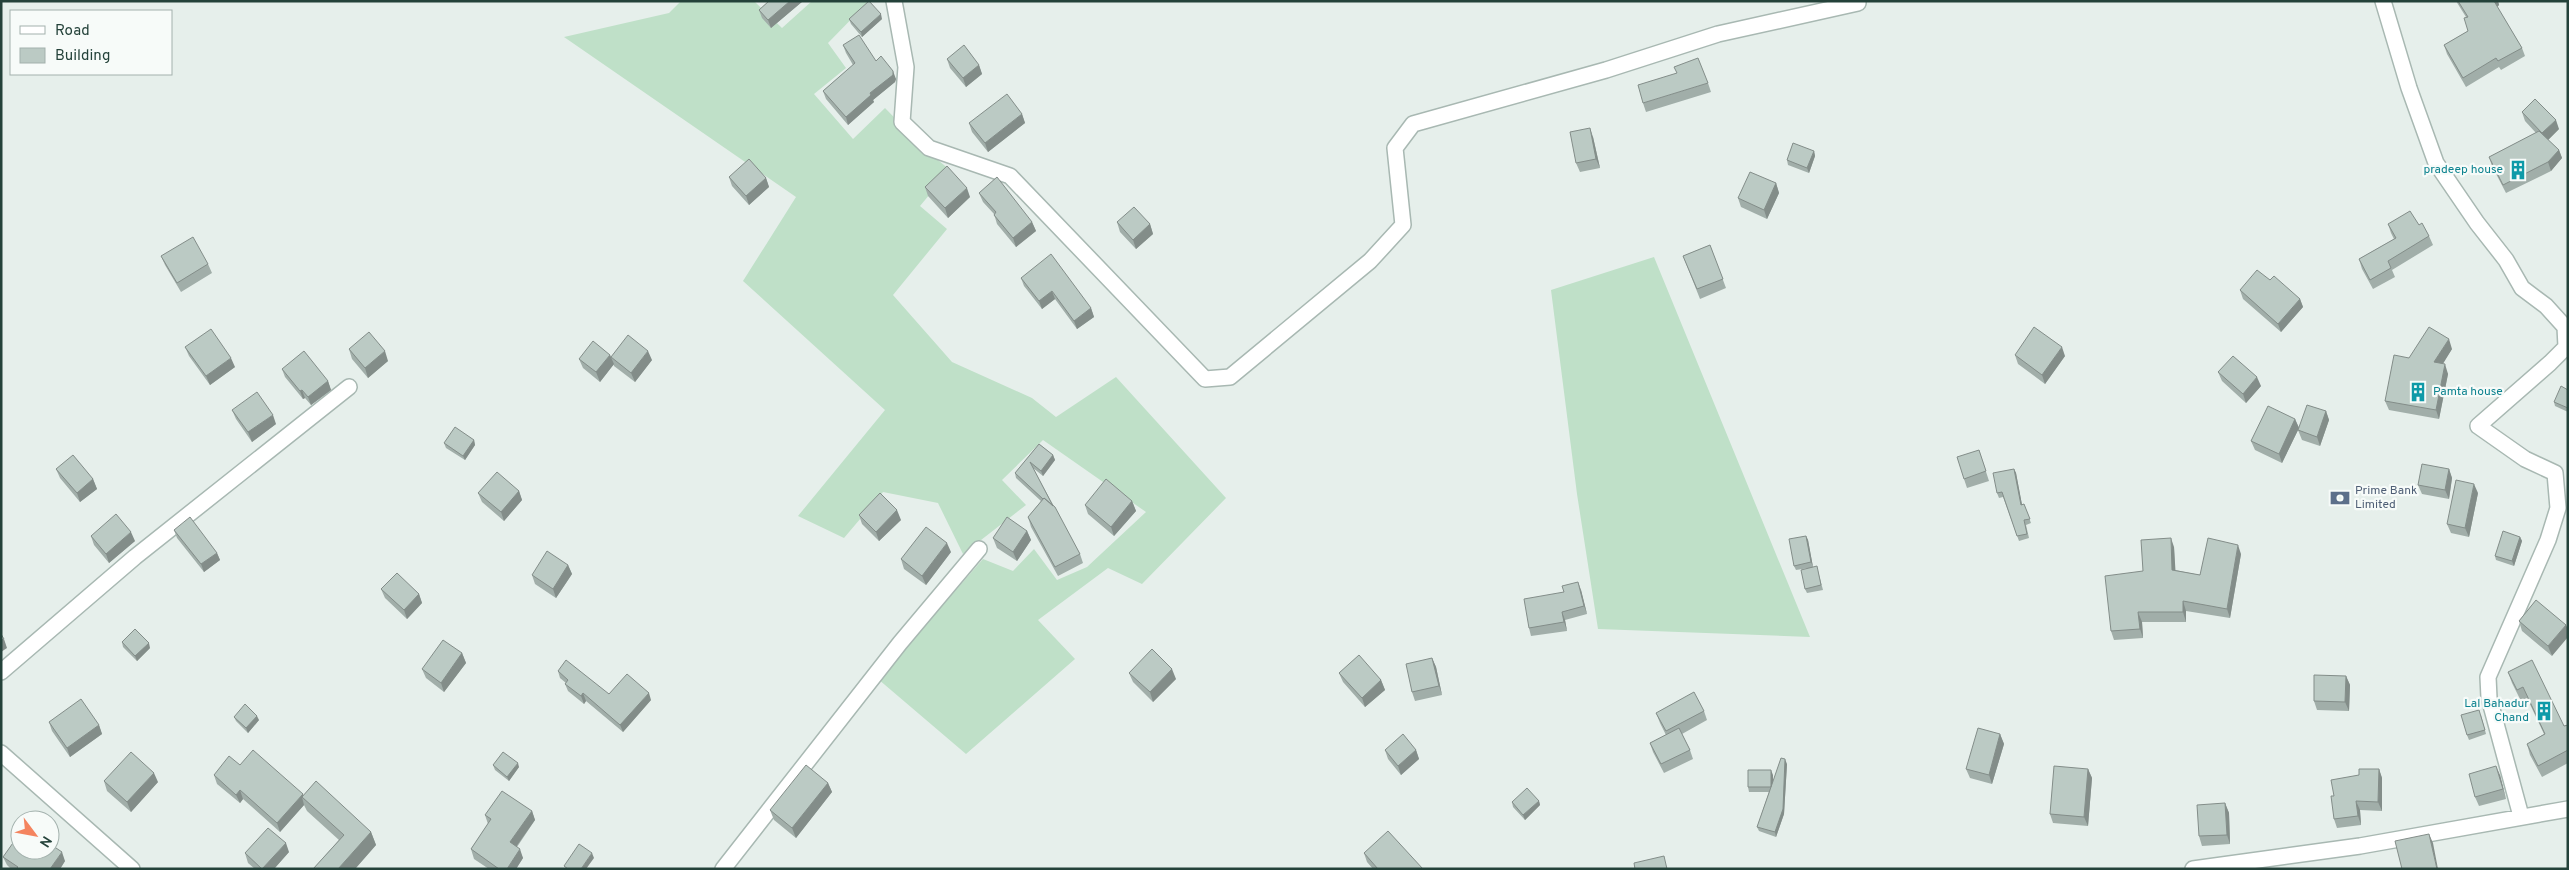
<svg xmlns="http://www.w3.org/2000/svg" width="2569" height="870" font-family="Overpass,sans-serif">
<rect width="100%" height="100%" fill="#e6efeb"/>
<path fill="#bfe0c8" d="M681,1H754L782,28L812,1H869L828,43L846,68L814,94L853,139L885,108L927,151L950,170L920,206L947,229L893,295L952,362L1032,398L1056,417L1116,377L1226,498L1142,584L1108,568L1038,620L1075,659L966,754L878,679L983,559L1013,571L1034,549L1057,580L1087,567L1146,512L1043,440L1002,480L1026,505L963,554L938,503L883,492L844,538L798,516L885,410L743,281L796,197L564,37L669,13Z
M1654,257L1810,637L1598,629L1577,494L1551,290Z"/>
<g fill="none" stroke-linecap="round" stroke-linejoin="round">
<defs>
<path id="street" d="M894,1L906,67L902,122L929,148L1010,176L1205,379L1230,377L1370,261L1403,225L1395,148L1413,124L1606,70L1718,34L1858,3
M2383,1L2409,88L2436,163L2477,223L2506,260L2522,288L2546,306L2565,327L2566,347L2550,363L2478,426L2525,459L2555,473L2558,508L2548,540L2488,677L2489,698L2521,816
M1,672L135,557L349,387
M1,753L132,869
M723,869L900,643L979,549
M2193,869L2360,846L2568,809"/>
</defs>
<use href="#street" stroke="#a8b8b2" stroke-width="18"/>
<use href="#street" stroke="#fff" stroke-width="15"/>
</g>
<path fill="#a1aea9" d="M769,1H803L771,28L762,18L759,10Z
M2456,1H2498L2499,5L2497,7L2522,48L2525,56L2501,70L2499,67L2466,87L2447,54L2444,45L2468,31L2466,17Z
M849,19H882L862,37L851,24Z
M843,45L876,61L896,79L895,82L873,100L874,102L848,125L826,99L823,91L853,65L846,53Z
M947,59L979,65L982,74L966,87L950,68Z
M1708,83L1711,92L1646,112L1643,103Z
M2522,112L2559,129L2548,140L2559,150L2562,158L2551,171L2506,193L2492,166L2489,157L2536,133L2525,121Z
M1022,114L1025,123L988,152L972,132L969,123Z
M1593,137L1600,168L1580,172L1576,163Z
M1814,151L1815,156L1809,173L1788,165L1787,160Z
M729,177L766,178L769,187L749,205L732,186Z
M1776,183L1779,193L1767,219L1741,207L1738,198Z
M925,187L970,197L948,218L928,196Z
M979,193L1032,222L1036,231L1016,247L997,224L994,214L983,202Z
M1117,222L1150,224L1153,234L1136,249L1120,232Z
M2388,224L2419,225L2429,236L2433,245L2392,270L2395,277L2373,289L2362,269L2359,259L2394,239L2391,233Z
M1710,245L1726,288L1700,299L1683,256Z
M161,256L208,264L212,273L181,292L165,265Z
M1021,278L1091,308L1094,317L1077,329L1055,299L1042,309L1024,286Z
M2270,280L2300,299L2303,307L2281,332L2243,299L2240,290Z
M185,347L235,367L210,385L189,356Z
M349,349L388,361L368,378L352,359Z
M2452,349L2442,364L2448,374L2439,419L2389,410L2385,401L2409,358Z
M610,355L614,364L600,382L583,368L579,359Z
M2015,355L2065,356L2045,384L2018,364Z
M611,357L652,360L635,382L614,366Z
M282,369L328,381L331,390L311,405L305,398L303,399L285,377Z
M2218,372L2261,386L2246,403L2222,381Z
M2568,390V412L2555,406L2554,402Z
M232,410L276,424L252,442L236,419Z
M2326,411L2329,420L2320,446L2302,440L2298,430Z
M2295,419L2299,428L2282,463L2255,450L2251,441Z
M474,440L475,445L465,460L446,448L444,443Z
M1039,444L1053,455L1055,460L1043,476L1033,468L1080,554L1083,563L1058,576L1031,527L1028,517L1041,501L1016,478L1015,473Z
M1979,450L1989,481L1967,488L1964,479Z
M56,469L93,479L97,489L80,502L60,478Z
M2014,469L2016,473L2022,505L2024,504L2031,523L2026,525L2029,538L2019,541L2003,497L1999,498L1997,493Z
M2449,469L2452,478L2449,499L2422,494L2418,485Z
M519,491L522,500L504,521L482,502L478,493Z
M2478,493L2469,537L2451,533L2447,524Z
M1132,501L1136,511L1114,536L1088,514L1085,505Z
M859,515L901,520L879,541L862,524Z
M174,530L217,553L220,560L204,572L177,538Z
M1027,531L1031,540L1017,561L997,548L993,538Z
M91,536L135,541L109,563L94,545Z
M1806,536L1808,540L1813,567L1818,571L1823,590L1807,593L1805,589L1809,568L1796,570L1794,566Z
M2520,537L2522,541L2514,566L2496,560L2495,556Z
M2174,547L2175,570L2200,575L2241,554L2230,618L2186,611V622H2142L2143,638L2114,640L2111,631L2143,571Z
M951,552L926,585L904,569L901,559Z
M568,565L572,574L556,598L535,584L532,575Z
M381,589L419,594L422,603L407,619L385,598Z
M1581,590L1587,614L1565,620L1567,631L1531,636L1529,628Z
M2536,600L2552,656L2522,631L2519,621Z
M122,642L150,648L137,661L123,647Z
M462,653L466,663L444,692L426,678L422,669Z
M1432,658L1436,667L1442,695L1415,701L1412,692Z
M558,671L609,694L651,700L623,732L586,701L584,704L568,691L565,684L566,683L560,678Z
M2508,672L2564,726L2568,725V763L2542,777L2530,755L2527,744L2544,734L2527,698L2521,701L2512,683Z
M1129,673L1176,679L1153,702L1133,682Z
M1339,673L1381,680L1385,690L1365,707L1343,682Z
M2346,676L2350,685L2349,711L2317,710L2314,701Z
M1704,711L1707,720L1682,734L1690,750L1693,759L1664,773L1653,752L1650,743L1666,735L1660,723L1656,713Z
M2481,715L2486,734L2469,740L2467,735Z
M234,717L259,720L248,733L236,721Z
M49,722L99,725L102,734L70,757L52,731Z
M2000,734L2004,744L1992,784L1970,778L1966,769Z
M1385,750H1416L1419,759L1401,775L1388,759Z
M1787,764L1784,814L1776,837L1759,831L1757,827L1769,792H1749L1748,787L1773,775V782Z
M240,765L303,794V796L371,832L376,845L355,869H313L339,840L307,811L304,805L280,832L243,799L240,803L217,784L214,775Z
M493,765L519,767L509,781L495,770Z
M2088,769L2092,778L2088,826L2053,823L2050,814Z
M2379,769L2382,778V811L2360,810L2361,825L2337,828L2334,819V796L2359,775Z
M2500,775L2506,799L2479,806L2475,797Z
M104,781L158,782L131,812L107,791Z
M828,783L832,792L796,838L774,820L770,810Z
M1539,801L1540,805L1525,820L1513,807L1512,802Z
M2225,803L2229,813L2230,844L2202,846L2199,836Z
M532,811L535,820L517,847L523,858L516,869H489L474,859L471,849L488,824L485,815Z
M289,852L274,869H255L248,863L245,853Z
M1364,853L1423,869H1373L1367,862Z
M3,857L65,861L60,869H11L7,865Z"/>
<path fill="#838d89" d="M790,1H803L771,28L768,20Z
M2493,1H2498L2499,5L2496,8Z
M881,14L882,19L862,37L861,32Z
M979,65L982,74L966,87L963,78Z
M893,71L896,79L895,82L873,100L874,102L848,125L846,117Z
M1022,114L1025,123L988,152L985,143Z
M2556,120L2559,129L2546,142L2542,133Z
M1590,128L1593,137L1600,168L1596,159Z
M2559,150L2562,158L2551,171L2548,162Z
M1814,151L1815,156L1809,173L1807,168Z
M766,178L769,187L749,205L746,196Z
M1776,183L1779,193L1767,219L1764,210Z
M967,188L970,197L948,218L945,208Z
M1032,222L1036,231L1016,247L1013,238Z
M1150,224L1153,234L1136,249L1133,240Z
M1052,291L1055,299L1042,309L1039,301Z
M2300,299L2303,307L2281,332L2278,324Z
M1091,308L1094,317L1077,329L1074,321Z
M2449,339L2452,349L2438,372L2434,362Z
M2062,347L2065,356L2045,384L2042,375Z
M385,351L388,361L368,378L365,368Z
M648,351L652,360L635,382L631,373Z
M610,355L614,364L600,382L596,372Z
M231,358L235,367L210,385L206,376Z
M2445,364L2448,374L2439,419L2436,410Z
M2257,377L2261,386L2246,403L2243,394Z
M328,381L331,390L311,405L308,397Z
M302,390L305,398L303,399L300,391Z
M2326,411L2329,420L2320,446L2317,437Z
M273,415L276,424L252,442L248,432Z
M2295,419L2299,428L2282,463L2279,454Z
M474,440L475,445L465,460L463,456Z
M1053,455L1055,460L1043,476L1041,471Z
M2014,469L2016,473L2023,510L2021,505Z
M2449,469L2452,478L2449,499L2445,490Z
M93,479L97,489L80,502L77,493Z
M2474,484L2478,493L2469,537L2465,528Z
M519,491L522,500L504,521L501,512Z
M1132,501L1136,511L1114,536L1111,527Z
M897,510L901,520L879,541L876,532Z
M1027,531L1031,540L1017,561L1013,552Z
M131,532L135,541L109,563L106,554Z
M1806,536L1808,540L1813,567L1811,562Z
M2520,537L2522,541L2514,566L2512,561Z
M2171,538L2174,547L2176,579L2172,570Z
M947,543L951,552L926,585L922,576Z
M2238,545L2241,554L2230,618L2227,609Z
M217,553L220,560L204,572L201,564Z
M568,565L572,574L556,598L553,589Z
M1578,582L1581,590L1587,614L1584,606Z
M419,594L422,603L407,619L404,610Z
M2183,601L2186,611V622L2183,612Z
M1562,612L1565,620L1567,631L1564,622Z
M2138,612L2142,622L2143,638L2140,629Z
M2566,625L2568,629V637L2552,656L2548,646Z
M4,639L7,648L1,652V640Z
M149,643L150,648L137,661L135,656Z
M462,653L466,663L444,692L441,683Z
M1432,658L1436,667L1442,695L1439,686Z
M1172,669L1176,679L1153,702L1150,692Z
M2346,676L2350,685L2349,711L2345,702Z
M1381,680L1385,690L1365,707L1362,698Z
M583,693L586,701L584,704L581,696Z
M649,693L651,700L623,732L620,725Z
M257,716L259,720L248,733L246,728Z
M99,725L102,734L70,757L67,748Z
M2000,734L2004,744L1992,784L1989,775Z
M1416,750L1419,759L1401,775L1398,766Z
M1785,759L1787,764L1784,814L1776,837L1775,832Z
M518,763L519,767L509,781L507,777Z
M2496,766L2500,775L2506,799L2503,789Z
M2088,769L2092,778L2088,826L2084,817Z
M2379,769L2382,778V811L2378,802Z
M1771,770L1773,775V791L1771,787Z
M154,773L158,782L131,812L127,802Z
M828,783L832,792L796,838L792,828Z
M240,790L243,799L240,803L236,795Z
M303,794L305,800L302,797L304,805L280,832L277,823Z
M1539,801L1540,805L1525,820L1523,815Z
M2356,801L2360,810L2361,825L2358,816Z
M2225,803L2229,813L2230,844L2227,835Z
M532,811L535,820L513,851L510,842Z
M371,832L376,845L355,869H338Z
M2429,834L2433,843L2438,869H2437Z
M286,843L289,852L274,869H262Z
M520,849L523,858L516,869H507Z
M62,852L65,861L60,869H50Z
M592,853L594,858L586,869H581Z"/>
<path fill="#bbcac4" stroke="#838d89" d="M769,1H790L768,20L759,10Z
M869,1L881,14L861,32L849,19Z
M2458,1H2494L2522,48L2498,61L2496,58L2463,78L2444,45L2468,31L2464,18L2468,17Z
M859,35L876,61L881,56L893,71V75L870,93L871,95L846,117L823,91L855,63L843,45Z
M964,45L979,65L963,78L947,59Z
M1698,58L1708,83L1643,103L1638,85L1677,73L1674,67Z
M1007,94L1022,114L985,143L969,123Z
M2535,99L2556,120L2542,133L2522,112Z
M1590,128L1596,159L1576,163L1570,132Z
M2539,131L2559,150L2548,162L2503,185L2489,157Z
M1793,143L1814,151L1807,168L1787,160Z
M749,159L766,178L746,196L729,177Z
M947,166L967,188L945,208L925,187Z
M1750,172L1776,183L1764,210L1738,198Z
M997,177L1032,222L1013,238L994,215L996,212L979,193Z
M1134,207L1150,224L1133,240L1117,222Z
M2410,211L2419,225L2422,223L2429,236L2388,261L2391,268L2370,280L2359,259L2396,238L2388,224Z
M193,237L208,264L177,283L161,256Z
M1710,245L1723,279L1697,289L1683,256Z
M1051,254L1091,308L1074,321L1052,291L1039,301L1021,278Z
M2257,270L2270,280L2274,276L2300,299L2278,324L2240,290Z
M2034,327L2062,347L2042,375L2015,355Z
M2429,327L2449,339L2434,362L2445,364L2436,410L2385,401L2394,355L2409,358Z
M211,329L231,358L206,376L185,347Z
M369,332L385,351L365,368L349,349Z
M628,335L648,351L631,373L611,357Z
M593,341L610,355L596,372L579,359Z
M304,351L328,381L308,397L302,390L300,391L282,369Z
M2233,356L2257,377L2243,394L2218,372Z
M2561,386L2568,390V408L2554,402Z
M257,392L273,415L248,432L232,410Z
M2307,405L2326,411L2317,437L2298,430Z
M2268,406L2295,419L2279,454L2251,441Z
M455,427L474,440L463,456L444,443Z
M1039,444L1053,455L1041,471L1030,462L1053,506L1044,498L1043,499L1015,473Z
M1979,450L1986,471L1964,479L1957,457Z
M73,455L93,479L77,493L56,469Z
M2422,464L2449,469L2445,490L2418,485Z
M2014,469L2021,505L2024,504L2030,519L2024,520L2027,534L2017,536L2002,492L1997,493L1993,473Z
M497,472L519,491L501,512L478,493Z
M1106,479L1132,501L1111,527L1085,505Z
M2456,480L2474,484L2465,528L2447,524Z
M880,493L897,510L876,532L859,515Z
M1044,498L1055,507L1080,554L1055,567L1028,517Z
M116,514L131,532L106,554L91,536Z
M190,517L217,553L201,564L174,530Z
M1007,517L1027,531L1013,552L993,538Z
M926,527L947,543L922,576L901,559Z
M2503,531L2520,537L2512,561L2495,556Z
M1806,536L1811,562L1794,566L1789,539Z
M2171,538L2172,570L2200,575L2208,538L2238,545L2227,609L2183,601V612H2138L2140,629L2111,631L2105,576L2143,571L2141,540Z
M547,551L568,565L553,589L532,575Z
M1817,566L1821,585L1805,589L1801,570Z
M397,573L419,594L404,610L381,589Z
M1578,582L1584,606L1562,612L1564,622L1529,628L1524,599L1564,592L1562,586Z
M2536,600L2566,625L2548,646L2519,621Z
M135,629L149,643L135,656L122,642Z
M1,634L4,639L1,640Z
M443,640L462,653L441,683L422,669Z
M1152,649L1172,669L1150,692L1129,673Z
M1359,655L1381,680L1362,698L1339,673Z
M1432,658L1439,686L1412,692L1406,664Z
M566,660L609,694L627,674L649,693L620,725L583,693L581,696L565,684L568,680L558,671Z
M2532,660L2564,726L2568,725V750L2538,766L2527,744L2545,734L2523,687L2517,690L2508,672Z
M2314,675L2346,676L2345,702L2314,701Z
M1694,692L1704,711L1666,731L1656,713Z
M81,699L99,725L67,748L49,722Z
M245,704L257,716L246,728L234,717Z
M2479,710L2485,730L2467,735L2461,715Z
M1679,728L1690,750L1661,764L1650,743Z
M1978,728L2000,734L1989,775L1966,769Z
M1403,734L1416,750L1398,766L1385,750Z
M253,750L303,794L277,823L240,790L236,795L214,775L229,756L240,765Z
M131,752L154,773L127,802L104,781Z
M503,752L518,763L507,777L493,765Z
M1781,758L1785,759L1783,809L1775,832L1757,827L1771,787H1748V770H1771V787Z
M806,765L828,783L792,828L770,810Z
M2054,766L2088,769L2084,817L2050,814Z
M2496,766L2503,789L2475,797L2469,774Z
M2359,769H2379L2378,802L2356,801L2358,816L2334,819L2331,796H2334L2331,780L2359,775Z
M316,781L371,832L338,869H313L344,835L302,797Z
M1527,788L1539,801L1523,815L1512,802Z
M502,791L532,811L510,842L520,849L507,869H499L471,849L491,819L485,815Z
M2225,803L2227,835L2199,836L2197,805Z
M268,828L286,843L262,869L245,853Z
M1388,831L1423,869H1378L1364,853Z
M20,833V850H50V844L62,852L50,869H16L18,867L3,857Z
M2429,834L2437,869H2402L2395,841Z
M579,844L592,853L581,869H568L564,866Z
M1664,856L1667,869H1635L1634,863Z"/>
<defs>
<symbol id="building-bare" viewBox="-9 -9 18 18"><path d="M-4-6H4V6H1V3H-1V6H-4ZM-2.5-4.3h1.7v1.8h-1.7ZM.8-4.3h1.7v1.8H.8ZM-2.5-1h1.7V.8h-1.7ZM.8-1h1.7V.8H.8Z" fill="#0f9aa8" stroke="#f7fbf9" stroke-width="2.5" paint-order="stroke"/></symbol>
<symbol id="bank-bare" viewBox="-9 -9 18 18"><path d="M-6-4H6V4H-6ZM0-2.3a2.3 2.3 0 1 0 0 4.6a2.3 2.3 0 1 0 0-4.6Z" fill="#5c6f8a" stroke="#f7fbf9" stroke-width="2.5" paint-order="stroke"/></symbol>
</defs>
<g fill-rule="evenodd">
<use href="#building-bare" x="2504" y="156" width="28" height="28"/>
<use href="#building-bare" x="2404" y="378" width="28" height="28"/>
<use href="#bank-bare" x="2326" y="484" width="28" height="28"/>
<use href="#building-bare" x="2530" y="697" width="28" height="28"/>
</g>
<g text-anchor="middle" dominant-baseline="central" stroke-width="4.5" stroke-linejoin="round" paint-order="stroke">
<g font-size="12" fill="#0d838f" stroke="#f7fbf9" text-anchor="end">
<text x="2503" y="170">pradeep house</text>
<text x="2433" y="392" text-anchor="start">Pamta house</text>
<text x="2529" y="704">Lal Bahadur<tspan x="2529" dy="14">Chand</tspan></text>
</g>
<g font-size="12" fill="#4e5e75" stroke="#f7fbf9" text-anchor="start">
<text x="2355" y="491">Prime Bank<tspan x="2355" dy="14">Limited</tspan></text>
</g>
</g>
<rect width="2569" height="870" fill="none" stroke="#24423a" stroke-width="5"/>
<rect x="10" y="10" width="162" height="65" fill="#f7fbf9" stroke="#a3b1ad"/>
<rect x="20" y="26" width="25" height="8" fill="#ffffff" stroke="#a3b1ad"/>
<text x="55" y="35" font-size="15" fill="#24423a">Road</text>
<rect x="20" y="48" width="25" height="15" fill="#bbcac4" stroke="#a3b1ad"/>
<text x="55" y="60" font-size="15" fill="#24423a">Building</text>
<g transform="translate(35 835) rotate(122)"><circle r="24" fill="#f7fbf9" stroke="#a3b1ad"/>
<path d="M0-4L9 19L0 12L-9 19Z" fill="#f4845f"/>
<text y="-8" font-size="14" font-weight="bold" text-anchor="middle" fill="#24423a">N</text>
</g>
</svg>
